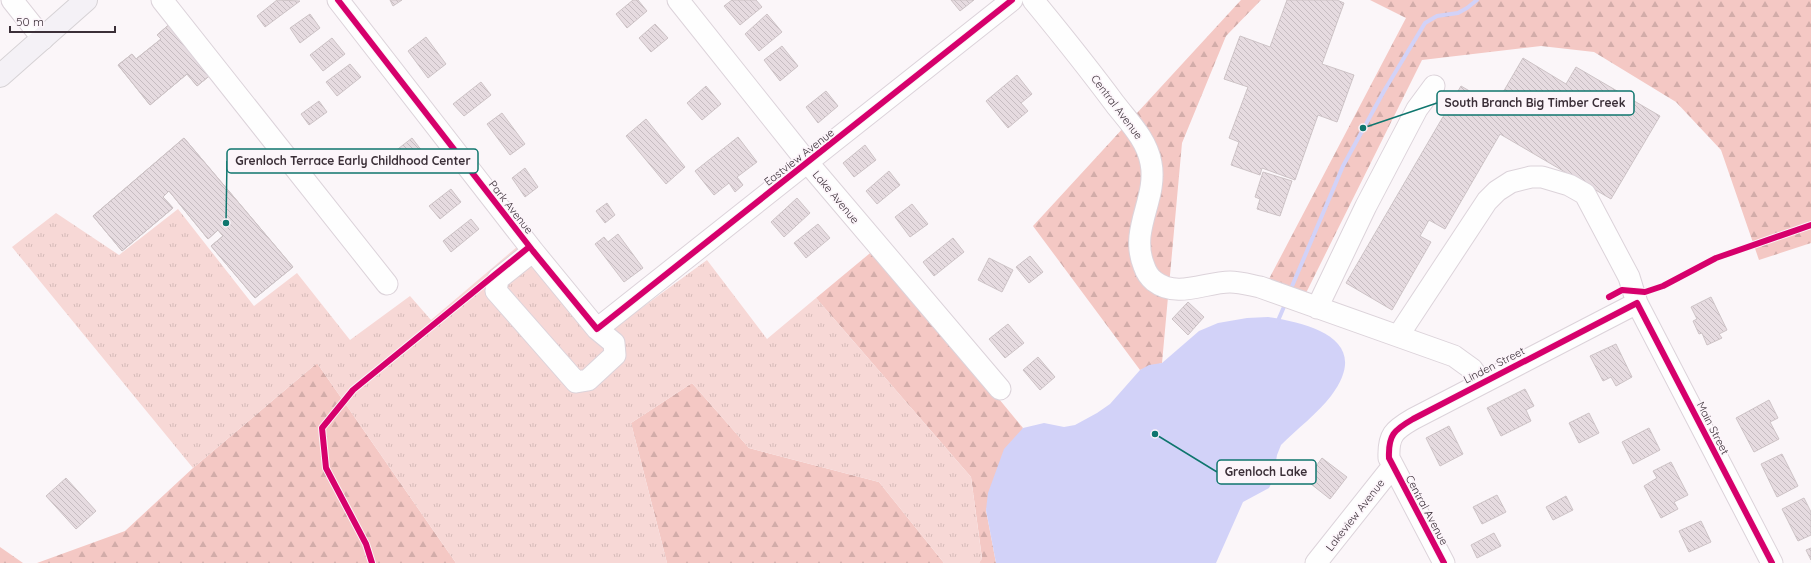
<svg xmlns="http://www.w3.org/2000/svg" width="1811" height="563" font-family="Quicksand,sans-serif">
<defs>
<pattern id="forest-firs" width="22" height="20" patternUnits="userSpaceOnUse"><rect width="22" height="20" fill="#f4c8c4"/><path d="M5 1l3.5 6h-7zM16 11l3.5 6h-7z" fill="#d2aca9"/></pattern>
<pattern id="park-tufts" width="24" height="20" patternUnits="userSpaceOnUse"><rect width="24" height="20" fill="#f7d8d6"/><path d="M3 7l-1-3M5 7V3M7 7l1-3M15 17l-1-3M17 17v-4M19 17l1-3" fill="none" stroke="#d5bab8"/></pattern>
<pattern id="building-back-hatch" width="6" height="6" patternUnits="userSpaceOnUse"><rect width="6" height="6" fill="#e6dbe0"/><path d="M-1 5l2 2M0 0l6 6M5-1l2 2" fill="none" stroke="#c6bcc1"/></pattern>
</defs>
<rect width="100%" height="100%" fill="#fbf6f9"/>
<path fill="url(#forest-firs)" d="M1241,0H1261L1226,36L1182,143L1162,363L1140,370L1033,226Z
M1370,0H1811V243L1759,260L1721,150L1676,102L1594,52L1541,46L1422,60L1306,293L1269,279L1406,18Z
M875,249L1023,428L986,510L996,563H979L982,558L971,477L816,298Z
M317,363L456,563H37L125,531L193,468Z
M692,383L749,448L879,482L944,563H667L631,423Z
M0,547L23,563H0Z"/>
<path fill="url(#park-tufts)" d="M178,209L254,306L297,273L350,340L410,296L431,320L518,246L595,342L707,260L767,339L816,298L971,477L982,559L979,563H944L879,482L749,448L692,383L631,423L667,563H456L317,363L193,468L12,247L56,213L119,255Z"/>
<path fill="#d2d2f8" d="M1268,317C1312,324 1373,340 1331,396C1319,412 1296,430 1281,445L1277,455L1273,480L1269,488L1243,502L1216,563H996L986,510L988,493L1004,449L1023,428L1044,423L1064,427L1075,425L1097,413L1110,404L1140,370L1149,365L1162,363L1199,331L1218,323L1247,318Z"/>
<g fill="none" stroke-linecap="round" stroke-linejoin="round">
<path stroke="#d2d2f8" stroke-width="4" d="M1290,291L1343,166L1384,91L1425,23L1437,16L1458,13L1467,8L1477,0
M1277,323L1286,302"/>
</g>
<path fill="url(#building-back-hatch)" stroke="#cdc3c6" d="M277,0L300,1L265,27L257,16Z
M390,0H402L393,6Z
M633,0H638L647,11L627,28L616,14Z
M732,0H756L762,7L740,25L724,6Z
M951,0H974L960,11Z
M1287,0H1337L1344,3L1322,64L1354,75L1337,122L1318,115L1295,180L1262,168L1260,175L1231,165L1239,142L1229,138L1248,87L1224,79L1240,36L1270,47Z
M310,14L320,28L300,43L290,28Z
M767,14L782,32L759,51L745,34Z
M172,22L213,73L197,86L187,74L150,105L118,65L132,54L136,59L161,39L157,35Z
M172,22L213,73L197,86L187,74L150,105L118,65L132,54L136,59L161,39L157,35Z
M655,24L668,38L651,52L639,38Z
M426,37L446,64L428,78L408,51Z
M332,38L345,54L323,71L310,55Z
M782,46L798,66L780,81L764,60Z
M1523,58L1566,84L1576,67L1660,116L1611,199L1500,134L1445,229L1429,220L1420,236L1431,242L1392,310L1346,283L1461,86L1495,106Z
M350,64L361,77L337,96L326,82Z
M1017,75L1032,94L1021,103L1028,111L1008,128L986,101Z
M481,82L491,95L464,116L453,104Z
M706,86L721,104L702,120L687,103Z
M826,91L838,106L818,123L806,107Z
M319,101L327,112L309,125L301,114Z
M502,113L525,144L510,155L487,124Z
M646,119L685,167L666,184L626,136Z
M738,137L757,162L737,177L743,185L735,192L729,183L714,195L695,171Z
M184,138L293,267L255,298L211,246L223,236L218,230L208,239L169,191L163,197L173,208L122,251L93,216Z
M184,138L293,267L255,298L211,246L223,236L218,230L208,239L169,191L163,197L173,208L122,251L93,216Z
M412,138L422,151L404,165L394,152Z
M865,145L876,160L854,177L843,163Z
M525,168L538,187L525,197L512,178Z
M889,171L900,185L877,204L866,191Z
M1263,172L1292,181L1280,216L1257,209L1260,199L1255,197Z
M451,189L461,202L440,219L429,206Z
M797,198L810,213L784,237L771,222Z
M607,203L615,215L605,223L596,211Z
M912,204L928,224L910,237L895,217Z
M471,219L479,229L451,252L443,241Z
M818,224L830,238L806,258L794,243Z
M618,234L643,268L624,282L595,244L604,237L608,242Z
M953,238L964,252L934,276L923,262Z
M1030,256L1043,272L1029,283L1016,267Z
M989,258L1013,270L1002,292L978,280Z
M1711,297L1727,330L1719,334L1722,338L1707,345L1702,333L1699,334L1693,321L1697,319L1691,307Z
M1188,302L1204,317L1188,335L1172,319Z
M1008,324L1024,343L1005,358L989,339Z
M1616,344L1632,377L1616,386L1611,377L1603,381L1590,356Z
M1038,357L1055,377L1040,390L1023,370Z
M1525,389L1534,406L1526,410L1531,421L1501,436L1487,408Z
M1769,400L1778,418L1770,422L1779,439L1754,452L1736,418Z
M1589,413L1599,433L1579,443L1569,423Z
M1449,426L1463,454L1440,466L1426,438Z
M1649,428L1660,450L1633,464L1622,442Z
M1782,454L1798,486L1777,497L1761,464Z
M1322,458L1347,477L1330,499L1306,480Z
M1671,462L1688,495L1674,502L1678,509L1661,518L1644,486L1657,478L1653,471Z
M66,478L96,511L76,529L46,496Z
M1497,495L1506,512L1482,524L1473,507Z
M1566,496L1573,510L1553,520L1546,507Z
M1804,498L1811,512V535L1798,541L1782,509Z
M1701,521L1711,542L1689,552L1679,531Z
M1494,533L1501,546L1477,558L1471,545Z
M1811,548V560L1806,550Z"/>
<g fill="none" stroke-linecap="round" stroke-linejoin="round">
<defs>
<path id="minor" d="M12,0L43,39
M162,0L387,284
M338,0L533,251L597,329L614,343L615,355L588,380L576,382L496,291L498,279L533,251
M678,0L808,163L1000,389
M1033,0C1061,34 1089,69 1115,104C1129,122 1147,140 1151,163C1158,199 1129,229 1144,266C1146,272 1149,277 1154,281C1177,299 1205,282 1230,282C1240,282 1250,285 1260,287L1454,356L1472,369L1482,383
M1317,308L1366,206L1417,109L1434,86
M597,329L1012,0
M1398,336L1487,201L1497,191L1511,182L1531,177H1542L1569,185L1585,194L1629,277L1637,303L1772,563
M1316,563L1393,466
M1444,563L1389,458C1388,435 1394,430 1413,419L1637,303"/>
<path id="major" d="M0,76L86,0"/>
</defs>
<use href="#minor" stroke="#dcd3da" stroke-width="23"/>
<use href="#major" stroke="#d6d2d5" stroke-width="24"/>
<use href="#minor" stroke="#fefefe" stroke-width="21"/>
<use href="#major" stroke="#f4f1f6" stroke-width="22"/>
<defs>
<path id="cycleway" d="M338,0L533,251L597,329L1012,0
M1609,297L1622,290L1645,292L1663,286L1716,258L1811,225
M372,563L366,544L326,468L322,428L353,390L529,247
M1444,563L1389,458C1388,435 1394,430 1413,419L1637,303L1772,563"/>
</defs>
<use href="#cycleway" stroke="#fcf5fa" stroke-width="8"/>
<use href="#cycleway" stroke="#d6006c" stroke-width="6"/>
</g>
<g text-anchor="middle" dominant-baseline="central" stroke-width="3.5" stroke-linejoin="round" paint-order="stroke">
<g font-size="11" fill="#3b2f38" stroke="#fcf5fa">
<text transform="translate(1117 107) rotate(53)">Central Avenue</text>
<text transform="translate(799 157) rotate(-38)">Eastview Avenue</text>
<text transform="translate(836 197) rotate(50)">Lake Avenue</text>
<text transform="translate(511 207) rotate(52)">Park Avenue</text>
<text transform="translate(1494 365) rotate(-27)">Linden Street</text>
<text transform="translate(1713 428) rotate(63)">Main Street</text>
<text transform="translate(1427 510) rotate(62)">Central Avenue</text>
<text transform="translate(1355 515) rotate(-52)">Lakeview Avenue</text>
</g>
</g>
<path fill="none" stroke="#0f766e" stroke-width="1.5" d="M1363 128L1437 103M226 223L227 161M1155 434L1217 472"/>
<g fill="#0f766e" stroke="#fcf5fa" stroke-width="1.5">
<circle cx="1363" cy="128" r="4"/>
<circle cx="226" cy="223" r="4"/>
<circle cx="1155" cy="434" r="4"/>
</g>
<g fill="#fcf5fa" stroke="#0f766e" stroke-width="1.5">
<rect x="1437" y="91" width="197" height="24" rx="4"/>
<rect x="227" y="149" width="251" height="24" rx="4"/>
<rect x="1217" y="460" width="99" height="24" rx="4"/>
</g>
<g font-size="12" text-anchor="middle" font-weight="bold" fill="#3b2f38">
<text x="1535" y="107">South Branch Big Timber Creek</text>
<text x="353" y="165">Grenloch Terrace Early Childhood Center</text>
<text x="1266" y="476">Grenloch Lake</text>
</g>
<path d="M10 26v6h105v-6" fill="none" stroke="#3b2f38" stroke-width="2"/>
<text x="16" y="26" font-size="12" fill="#3b2f38" stroke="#fcf5fa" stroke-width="3" paint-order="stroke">50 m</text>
</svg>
